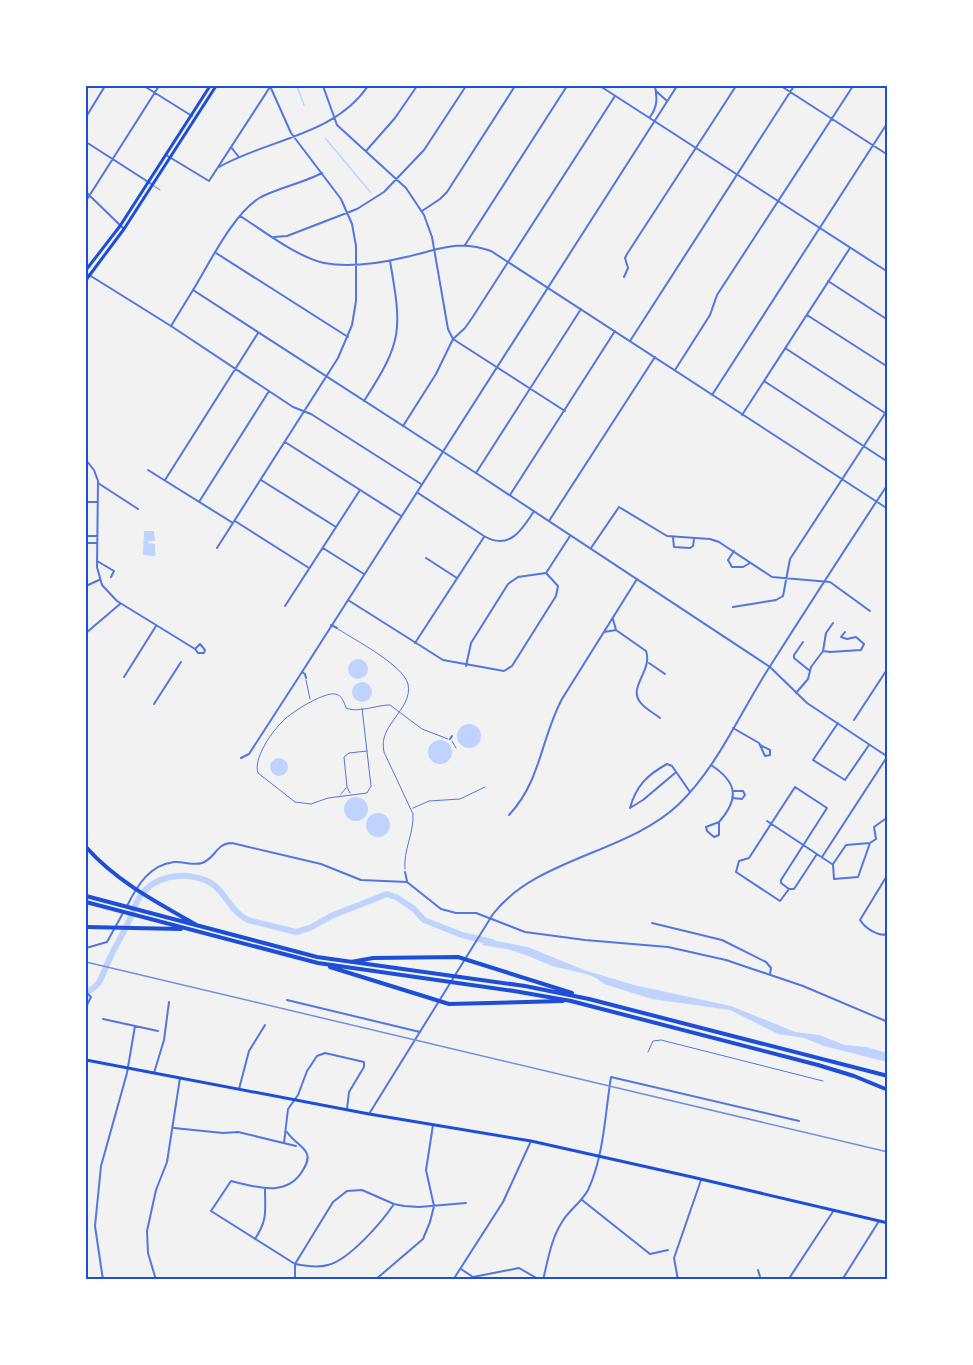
<svg xmlns="http://www.w3.org/2000/svg" width="973" height="1365" font-family="'Roboto Condensed',sans-serif">
<rect width="100%" height="100%" fill="#f2f2f2"/>
<path fill="#bfd3fe" d="M144,531H154L155,541H149L148,543L155,544V556L143,555Z
M348 669a10 10 0 1 1 20 0a10 10 0 1 1-20 0Z
M352 692a10 10 0 1 1 20 0a10 10 0 1 1-20 0Z
M457 736a12 12 0 1 1 24 0a12 12 0 1 1-24 0Z
M428 752a12 12 0 1 1 24 0a12 12 0 1 1-24 0Z
M270 767a9 9 0 1 1 18 0a9 9 0 1 1-18 0Z
M344 809a12 12 0 1 1 24 0a12 12 0 1 1-24 0Z
M366 825a12 12 0 1 1 24 0a12 12 0 1 1-24 0Z
M486,939L528,947L584,970L634,985L731,1006L795,1032L819,1035L845,1045L866,1047L887,1053V1062L824,1046L804,1038L778,1034L730,1010L652,999L604,984L596,978L586,974L552,966L526,955L507,949L482,945Z"/>
<g fill="none" stroke-linecap="round" stroke-linejoin="round">
<path stroke="#bfd3fe" stroke-width="1.5" d="M297,86L304,105
M326,139L371,193"/>
<path stroke="#bfd3fe" stroke-width="6" d="M86,992C102,986 102,974 109,960C114,948 122,936 128,923C132,915 134,906 139,898C153,876 181,871 205,880C224,887 229,911 248,920L296,932L310,928L331,916L387,894L396,897L414,909L424,920L462,935L492,942"/>
<path stroke="#5277de" stroke-width="1" d="M154,186L160,190
M338,629C355,640 403,665 408,684C411,697 402,708 395,718C387,729 381,738 384,752L413,814C414,833 403,851 405,869
M306,680L310,699
M362,708L371,786L367,793L328,798L311,804L295,802L258,773C253,759 271,733 281,723C288,714 323,692 335,694C342,695 344,702 346,708C356,713 375,706 387,705H390L422,729L448,739
M452,741L456,748
M350,793L347,787L344,757L349,753L367,751
M341,794L346,788
M413,808L429,801L460,799L485,787
M648,1052L653,1041L661,1040L823,1081"/>
<path stroke="#5277de" stroke-width="2" d="M144,86L192,116
M323,86L337,125L406,188L424,215L432,237L448,329L453,339L565,411
M781,86L888,155
M656,91L667,101
M86,117L105,86
M650,117C658,106 657,98 655,86
M86,142L153,185
M231,147L238,156
M366,151L395,118L417,86
M166,155L209,181L270,87
M219,167C268,139 334,136 368,86
M86,192L124,229
M86,201L159,86
M422,211L440,199L447,192L515,86
M240,216C264,231 297,257 324,263C349,268 381,263 406,257C438,250 458,239 491,251L888,509
M274,237L287,236L357,209L384,192L424,150L466,86
M465,245L567,86
M216,253L348,337
M624,277L628,268L625,258L627,254L736,86
M828,281L888,320
M193,290C209,264 234,212 261,197C281,187 303,183 322,173
M807,315L888,367
M171,326L293,407L311,414L421,484
M630,341L794,86
M785,348L885,413
M675,370L710,315L717,295L853,86
M764,381L888,462
M712,395L888,122
M364,401C403,341 402,330 390,261
M742,415L850,248
M403,426L436,374L453,339L465,328L472,318L615,96
M285,442L401,516
M86,460L94,470L98,481L97,567L102,585L117,601L195,649L198,653H204L205,650L200,644L195,649
M148,470L233,523
M476,473L581,309
M165,480L258,333
M261,480L336,527
M98,483L138,509
M418,493L484,536C509,551 522,530 534,511
M510,495L615,331
M86,502H98
M199,502L269,391
M235,521L309,568
M549,521L655,357
M86,536H97
M673,538L674,547L690,548L693,546L694,539
M86,543H97
M217,548L338,358L352,325L356,301V246L352,224L341,199L291,133L270,86
M323,548L364,574
M591,548L619,507L667,536L710,539L719,542L772,577L830,582L870,611
M734,551L728,560L732,567H743L750,563
M426,558L457,578
M97,561L114,571L111,577
M86,586L99,580
M348,600L443,660L504,671L512,666L556,596L558,586L546,573
M285,606L360,490
M733,607L776,600L783,596L790,559L888,409
M613,619L616,630L646,651C653,670 628,687 640,702C645,709 654,713 660,718
M331,625L337,628
M604,632L616,630
M86,633L120,604
M803,642L794,655V658L810,671
M415,643L484,537
M823,651L830,652L861,650L864,644L856,637L847,639L841,637L845,632
M649,663L665,674
M466,666L471,643L508,584L518,577L546,573L570,536
M770,667L807,703L888,757
M124,677L156,626
M796,693L808,679L811,667L823,651L826,633L833,623
M154,704L181,662
M854,720L888,668
M838,723L813,760L845,780L869,745
M733,728L759,743L765,756L770,755V750L760,745
M450,739L452,736
M241,758L249,754L302,672L305,674L306,678
M711,765C737,782 740,798 719,822
M733,791H743L745,795L742,799L733,798
M630,808C636,786 647,775 667,764L672,766L690,792
M630,808L643,800L675,773
M509,815C541,781 541,738 562,699L637,579
M767,821L832,864
M719,822V835L714,837L707,831L706,827Z
M870,843L846,845L833,864L834,879L858,877L870,843L876,839L874,827L888,817
M822,857L887,757
M405,872L407,881
M888,874L860,920C865,928 878,937 888,934
M789,889L781,883V880L827,808L795,787L749,858L739,861L736,872L780,901L789,889H794L817,854
M127,906C137,886 149,865 174,862C183,861 193,866 202,863C216,858 216,843 232,843L321,864L361,880L407,882L441,909L456,913H476L525,932L585,940L668,947L726,960L803,986L888,1022
M652,923L722,940L766,962L771,968L770,974
M86,948L107,942L123,913
M86,984L87,987
M86,992L91,997L86,1007
M287,1000L420,1032
M103,1019L158,1031
M154,1073L164,1040L169,1002
M239,1089L249,1051L265,1025
M174,1128L223,1133L238,1132L296,1146
M287,1132C292,1140 303,1146 306,1152C310,1158 306,1165 303,1170C287,1198 256,1187 231,1181L211,1211L295,1264V1280
M284,1143L288,1109L298,1095L307,1071L317,1056L325,1053L364,1062V1067L349,1092L347,1109
M582,1200L650,1254L668,1250
M394,1204C382,1222 349,1260 328,1265C318,1268 305,1266 295,1264L333,1202L347,1191L362,1190L394,1204L404,1206L419,1207L466,1203
M255,1239C268,1219 265,1211 265,1189
M461,1269L473,1277
M758,1270L761,1280
M473,1277L519,1268L540,1280
M103,1280L95,1226L101,1166L127,1073L135,1026
M156,1280L148,1253L147,1231L156,1190L167,1162L180,1078
M375,1280L423,1239L430,1222L434,1206L426,1170L433,1125
M453,1280L503,1202L531,1141
M543,1280C548,1260 551,1239 562,1222C569,1210 581,1203 588,1190C604,1156 605,1114 611,1077L799,1121
M678,1280L674,1258L701,1180
M788,1280L834,1210"/>
<path stroke="#5277de" stroke-width="2" d="M600,86L888,272
M86,273L171,326L193,290L476,473L770,667
M302,672L677,86
M369,1114L493,914C536,858 628,853 679,804C717,767 739,715 767,671C807,608 847,546 888,484
M842,1280L879,1221"/>
<path stroke="#1d4ed8" stroke-width="3" d="M86,1060L369,1114L531,1141L692,1177L888,1223"/>
<path stroke="#1d4ed8" stroke-width="3" d="M86,270L120,226L210,86
M86,280L124,229L216,86"/>
<path stroke="#1d4ed8" stroke-width="4" d="M86,847C116,881 156,902 195,924
M86,896L317,957L525,986L589,999L888,1076
M86,902L318,963L514,991L571,1001L818,1065L854,1076L888,1090
M86,927L181,929
M351,962L373,958L458,957L572,993
M330,967L449,1004L563,1001"/>
<path stroke="#7290e2" stroke-width="1.5" d="M86,962L888,1152"/>
</g>
<rect width="973" height="1365" fill="none" stroke="#ffffff" stroke-width="174"/>
<rect x="87" y="87" width="799" height="1191" fill="none" stroke="#1d4ed8" stroke-width="2"/>
</svg>
